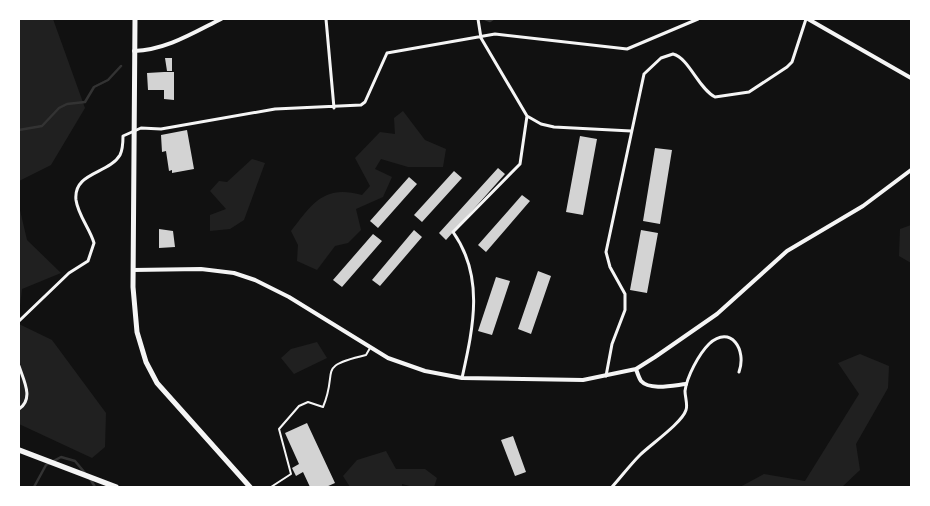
<svg xmlns="http://www.w3.org/2000/svg" width="930" height="506" font-family="Quicksand,sans-serif">
<rect width="100%" height="100%" fill="#111"/>
<path fill="#202020" d="M19,19H53L85,108L51,165L19,181Z
M403,111L425,140L446,149L443,167H408L381,159L375,169L392,177L383,197L356,209L361,230L348,243L335,246L317,270L297,261L298,245L291,231C312,204 324,184 362,195L370,186L355,158L380,132L395,134L394,118Z
M252,159L265,163L244,220L230,229L210,231V215L226,209L210,191L219,181L227,182Z
M19,206L27,240L61,273L22,289L19,314Z
M911,225V263L899,256L900,229Z
M19,324L52,340L106,413L105,447L92,458L19,424Z
M317,342L327,358L294,374L281,358L291,349Z
M860,354L889,366L888,388L856,444L860,470L842,487H740L764,474L805,481L859,394L838,363Z
M386,451L396,469H425L437,478L434,487H414L402,484V487H350L343,476L357,460Z"/>
<g fill="none" stroke-linecap="round" stroke-linejoin="round">
<path stroke="#333" stroke-width="2.5" d="M485,19L490,21L493,19
M19,130L42,126L59,108L67,104L85,102L94,87L108,80L121,66
M89,477L95,487
M34,487L46,465L61,457L75,461L85,473"/>
</g>
<path fill="#d3d3d3" d="M165,58H172V71H167Z
M164,72H174V100L164,99V90H148L147,73Z
M187,130L194,169L172,173V170L169,171L166,151L162,152L161,135Z
M580,136L597,139L583,215L566,212Z
M655,148L672,150L660,224L643,221Z
M498,168L505,174L446,240L439,233Z
M454,171L462,178L422,222L414,215Z
M409,177L417,184L378,228L370,221Z
M522,195L530,201L486,252L478,245Z
M159,229L173,231L175,247L159,248Z
M414,230L422,237L380,286L372,280Z
M641,230L658,233L647,293L630,290Z
M373,234L382,241L342,287L333,280Z
M538,271L551,276L531,334L518,329Z
M496,277L510,281L492,335L478,331Z
M307,423L335,483L326,487H310L303,472L296,476L292,468L299,464L285,433Z
M513,436L526,472L515,476L501,440Z"/>
<g fill="none" stroke-linecap="round" stroke-linejoin="round">
<path stroke="#f5f5f5" stroke-width="2" d="M271,487L291,474L279,429L299,406L308,402L323,407C339,369 315,367 366,355L370,348"/>
<path stroke="#f5f5f5" stroke-width="3" d="M326,19L334,108
M478,19L481,38L527,116L541,124L554,127L631,131
M19,321L69,273L88,261L94,243C90,229 78,215 76,200C73,172 109,174 120,155C123,149 123,142 123,136L141,128L161,129L275,109L361,105L365,102L387,53L495,34L627,49L698,19
M19,366C24,381 34,399 19,409
M606,376L612,344L625,310V294L610,267L606,252L644,74L661,58L673,54C689,58 698,88 715,97L749,92L787,67L792,62L806,19
M462,378C473,328 485,277 453,232L520,164L527,116
M612,487C621,477 630,465 640,455C650,445 682,423 686,410C688,405 685,397 685,391C687,376 699,354 709,344C731,324 747,350 739,372"/>
<path stroke="#f5f5f5" stroke-width="4" d="M808,19L911,78
M134,51C166,50 193,33 221,19
M133,270L201,269L234,273L255,280L289,297L388,358L425,371L462,378L583,380L636,369L655,357L717,314L787,251L863,206L911,170
M636,369C637,372 639,378 641,381C650,391 675,385 686,384"/>
<path stroke="#f5f5f5" stroke-width="5" d="M135,19L133,287L137,332L146,362L157,383L250,487"/>
<path stroke="#f5f5f5" stroke-width="5.5" d="M19,450L116,487"/>
</g>
<rect width="930" height="506" fill="none" stroke="#ffffff" stroke-width="40"/>
</svg>
